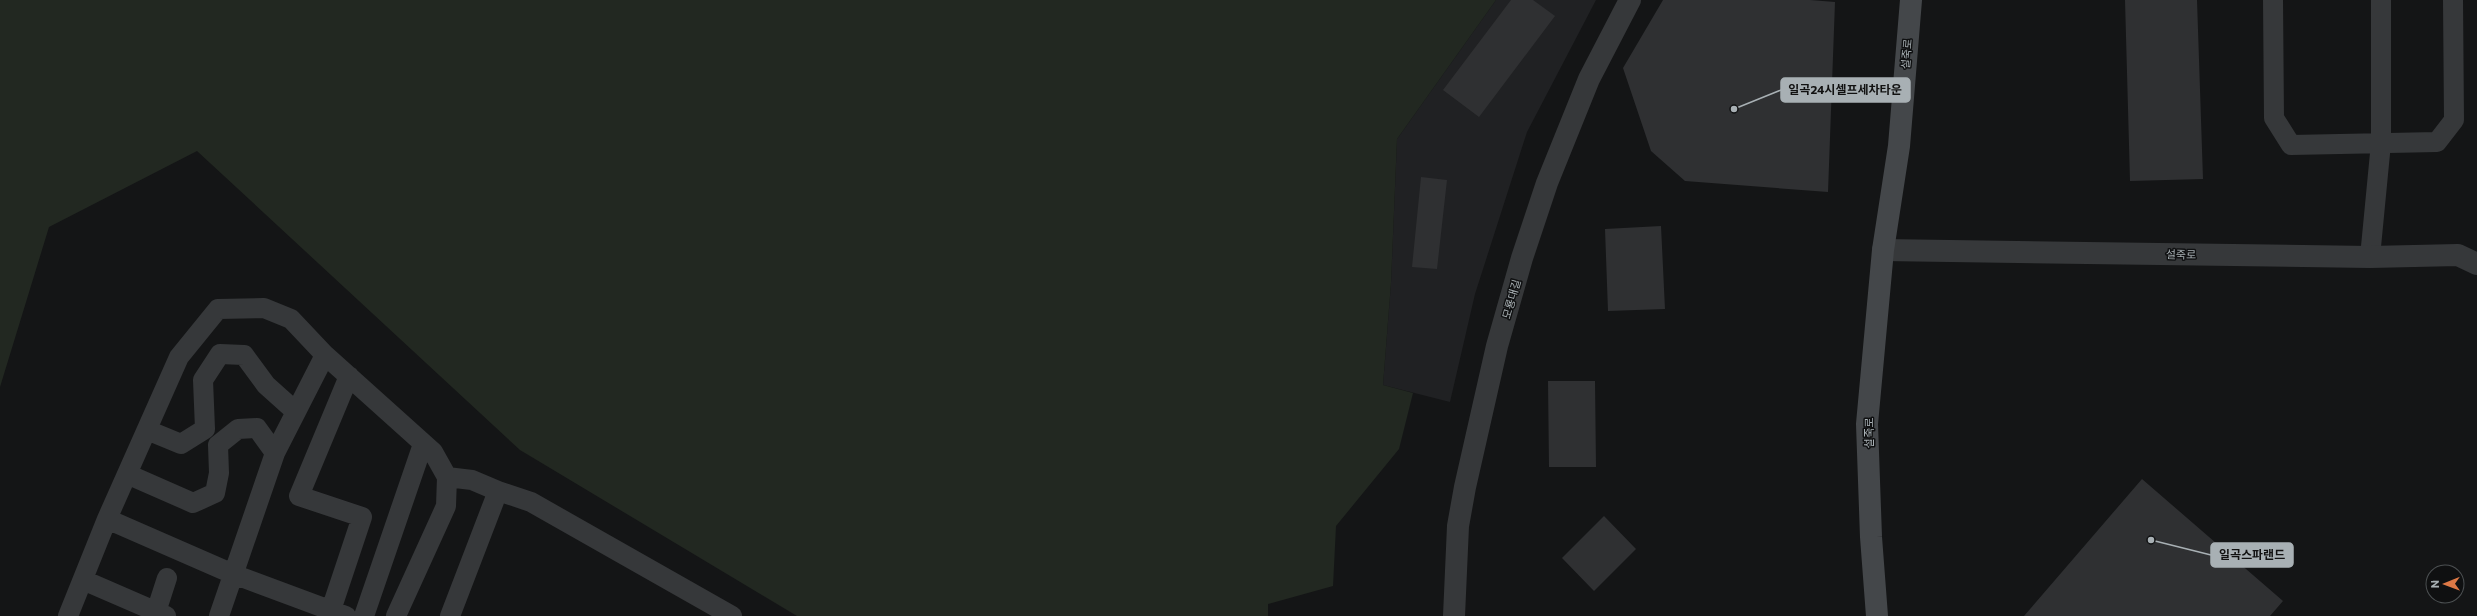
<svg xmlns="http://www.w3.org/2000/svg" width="2477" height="616" font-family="Commissioner,'Noto Sans KR',sans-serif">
<rect width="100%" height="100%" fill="#141516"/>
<path fill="#202123" d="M1496,0H1596L1527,132L1475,294L1450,402L1383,385L1391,283L1397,139Z"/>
<path fill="#222821" d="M0,0H1496L1397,139L1391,283L1383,385L1413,393L1399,449L1336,526L1333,586L1268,604V616H797L520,450L197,151L49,227L0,387Z"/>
<path fill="#2f3032" d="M1511,0H1533L1555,16L1479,117L1443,90Z
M1663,0H1810L1835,2L1828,192L1685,181L1651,151L1623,68Z
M2125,0H2197L2203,179L2130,181Z
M1421,177L1447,180L1437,269L1412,267Z
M1661,226L1665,309L1608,311L1605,229Z
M1548,381H1595L1596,467H1549Z
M2142,479L2283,601L2270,616H2024Z
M1604,516L1636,549L1594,591L1562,558Z"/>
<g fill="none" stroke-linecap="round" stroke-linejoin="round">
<path stroke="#36383a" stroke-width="20" d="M2273,0L2274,118L2291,145L2437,142L2454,120L2453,0
M2370,257L2381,143V0
M325,355L433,452L447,477L446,506L396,616
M147,430L181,444L205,429L203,380L220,354L244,355L266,385L295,411
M127,474L193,503L215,493L219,473L218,445L238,429L257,428L275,453
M447,477L472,480L498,491
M107,519L233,574L346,616
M83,580L166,616
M331,610L362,517L299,496L349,376
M156,612L167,578
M68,616L107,519L179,357L218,309L264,308L291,319L325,355L275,453L219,616
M364,616L423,444
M450,616L498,491L531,502L732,616"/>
<path stroke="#36383a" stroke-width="22" d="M1883,250L2370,257L2458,255L2477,264
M1454,616L1458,526L1465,487L1497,346L1522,258L1547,183L1589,79L1630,0"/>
<path stroke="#44474a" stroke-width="22" d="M1877,616L1871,537L1867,424L1883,250L1899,146L1911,0"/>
</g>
<g text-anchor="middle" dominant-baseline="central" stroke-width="3" stroke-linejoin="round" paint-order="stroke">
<g font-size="11" fill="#a8b0b4" stroke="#0f1011">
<text transform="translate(1906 54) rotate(-85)">설죽로</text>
<text transform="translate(2181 254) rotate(1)">설죽로</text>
<text transform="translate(1511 299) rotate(-74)">모룡대길</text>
<text transform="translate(1868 433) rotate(-90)">설죽로</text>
</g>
</g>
<path fill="none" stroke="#a8b0b4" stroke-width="1.5" d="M1734 109L1781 90M2151 540L2211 555"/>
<g fill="#a8b0b4" stroke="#0f1011" stroke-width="1.5">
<circle cx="1734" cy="109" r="4"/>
<circle cx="2151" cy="540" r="4"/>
</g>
<g fill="#a8b0b4" stroke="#a8b0b4" stroke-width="1.5">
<rect x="1781" y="78" width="129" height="24" rx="4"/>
<rect x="2211" y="543" width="82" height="24" rx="4"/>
</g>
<g font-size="12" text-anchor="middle" font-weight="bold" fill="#111">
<text x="1845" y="94">일곡24시셀프세차타운</text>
<text x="2252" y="559">일곡스파랜드</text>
</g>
<g transform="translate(2445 584) rotate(269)"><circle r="19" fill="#0f1011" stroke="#4c5052"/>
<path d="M0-3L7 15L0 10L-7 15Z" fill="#dd7845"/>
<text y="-6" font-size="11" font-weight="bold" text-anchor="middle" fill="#a8b0b4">N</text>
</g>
</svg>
